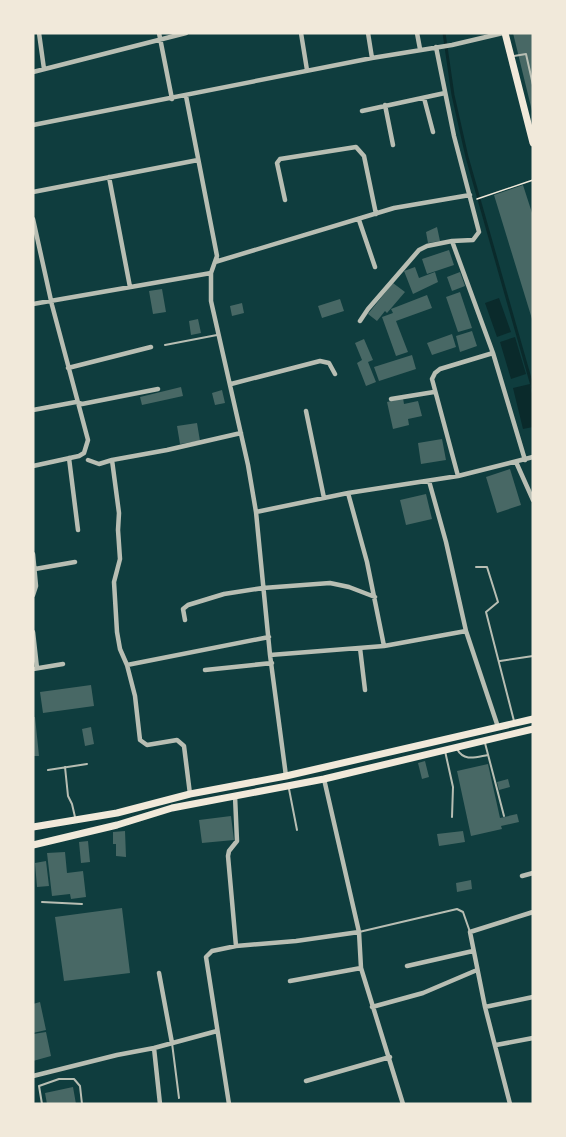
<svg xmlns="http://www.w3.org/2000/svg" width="566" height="1137" font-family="Inter,sans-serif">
<rect width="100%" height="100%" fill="#0f3d3e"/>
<path fill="#0a2a2b" d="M499,298L511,332L497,337L485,303Z
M515,337L526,374L511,379L500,342Z
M530,384L533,399V427L523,429L513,388Z"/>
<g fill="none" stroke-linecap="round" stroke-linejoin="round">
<path stroke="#0a2a2b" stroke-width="3" d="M444,33L453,95L467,157L533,389"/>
</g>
<path fill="#486865" d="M513,33H533V111H532Z
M523,185L533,216L532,319L494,195Z
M437,227L440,241L428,243L426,232Z
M449,250L454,265L427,274L422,259Z
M415,267L419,278L435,272L438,282L413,294L404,271Z
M460,272L465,286L452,291L447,277Z
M393,283L405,292L387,313L385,311L377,321L368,314Z
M162,289L166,312L153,314L149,291Z
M460,292L472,328L458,332L446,297Z
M427,295L432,308L396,321L408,352L396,356L382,317L393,313L391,309Z
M340,299L344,311L322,318L318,306Z
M242,303L244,313L232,316L230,306Z
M198,319L201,333L191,335L189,321Z
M472,331L477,346L460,352L456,336Z
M452,334L456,347L432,355L427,343Z
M364,339L373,360L368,362L376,382L366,386L357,363L362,360L355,343Z
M412,355L416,369L379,381L374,367Z
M181,387L183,396L142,405L140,397Z
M222,390L225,403L215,405L212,393Z
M403,398L404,404L418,401L422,416L408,419L409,425L393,429L387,402Z
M197,423L200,441L180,444L177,426Z
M442,439L446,460L421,464L418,443Z
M510,469L521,505L497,513L486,477Z
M426,494L432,519L406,525L400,500Z
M91,685L94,706L43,713L40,692Z
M33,717H35L39,756H33Z
M91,727L94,744L85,746L82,729Z
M425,761L429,777L422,779L418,763Z
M488,764L500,818L517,814L519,822L501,826L502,829L471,836L457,771Z
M508,779L510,787L499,790L497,782Z
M231,816L234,840L202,843L199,820Z
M125,831L126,857L116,856V844H113V832Z
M463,831L465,842L439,846L437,834Z
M88,841L90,862L81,863L79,842Z
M65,852L67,873L83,871L86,897L71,899L70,894L52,896L47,853Z
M46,861L49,886L37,887L35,863Z
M471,880L472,889L457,892L456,883Z
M122,908L130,973L64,981L55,917Z
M40,1002L46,1030L33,1033V1004Z
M46,1032L51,1056L33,1061V1034Z
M73,1087L76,1104H47L45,1093Z"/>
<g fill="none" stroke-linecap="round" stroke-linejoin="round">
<path stroke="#f1e9da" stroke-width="1.5" d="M477,199L533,180"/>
<path stroke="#b8beb3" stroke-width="2" d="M514,56L526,54L533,85
M165,345L217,335
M476,567H487L498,602L486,612L514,721
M500,661L533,656
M485,743L504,816
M457,749C464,762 476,757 488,755
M445,751L453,787L452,817
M65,767L68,796L72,804L75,817
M48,770L87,764
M289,789L297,830
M42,902L82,904
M359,932L457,909L463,912L470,932
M172,1043L179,1098
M42,1104L39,1086L59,1079H74L80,1086L82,1104"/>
<path stroke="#b8beb3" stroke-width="4.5" d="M39,33L44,69
M159,33L172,99
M301,33L307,70
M368,33L372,58
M417,33L420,49
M436,47L454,136L479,232L473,240L452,241L493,353L525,460
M33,72L186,33
M186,96L217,256L211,273V301L248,465L256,512L270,655L286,776
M424,98L433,132
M385,105L393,145
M362,111L445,93
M33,125L372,58L452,45L503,33
M109,177L130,287
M33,192L198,160
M285,200L277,163L280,159L356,147L364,156L376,214
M33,219L52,305L88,440L84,453L79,456L33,466
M359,220L375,267
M215,262L394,208L470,195
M33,304L211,273
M360,321L368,309L419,250L427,246L452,241
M68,368L151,347
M231,384L320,361L329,363L335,374
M391,399L434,392
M33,410L76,402L82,404L158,389
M306,411L324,498
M69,458L78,530
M88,460L99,464L112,460
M516,462L533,500
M458,476L432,379L435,373L440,369L493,353
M429,481L446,542L466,631L498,727
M348,493L367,562L384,646
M256,512L348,493L458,476L533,457
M33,554L36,586L33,595
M35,569L75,562
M185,620L183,609L188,605L224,594L263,588L330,583L349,587L375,597
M33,632L37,668
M360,648L365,690
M270,655L384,646L466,631
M127,665L269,637
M33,669L63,664
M205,670L272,663
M324,779L359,932L361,968L403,1104
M190,794L184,746L177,740L147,745L140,740L135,696L127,665L120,649L117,632L114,582L120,559L118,530L119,513L112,460L167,450L241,433
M235,796L237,841L229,851L228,856L236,946
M522,876L533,873
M407,966L473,951
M159,973L172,1043
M290,981L361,968
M372,1007L423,993L477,970
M485,1007L533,997
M496,1045L533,1038
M154,1048L160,1104
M33,1076L117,1055L154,1048L217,1031
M306,1081L390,1057
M229,1104L206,957L212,951L236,946L296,941L359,932
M510,1104L485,1007L470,932L533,912"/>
<path stroke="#f1e9da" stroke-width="7" d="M505,33L533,143
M33,827L117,813L190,794L286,776L533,719
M33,845L117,825L172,808L324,779L533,729"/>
</g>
<rect width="566" height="1137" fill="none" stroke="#f1e9da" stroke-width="69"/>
</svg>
